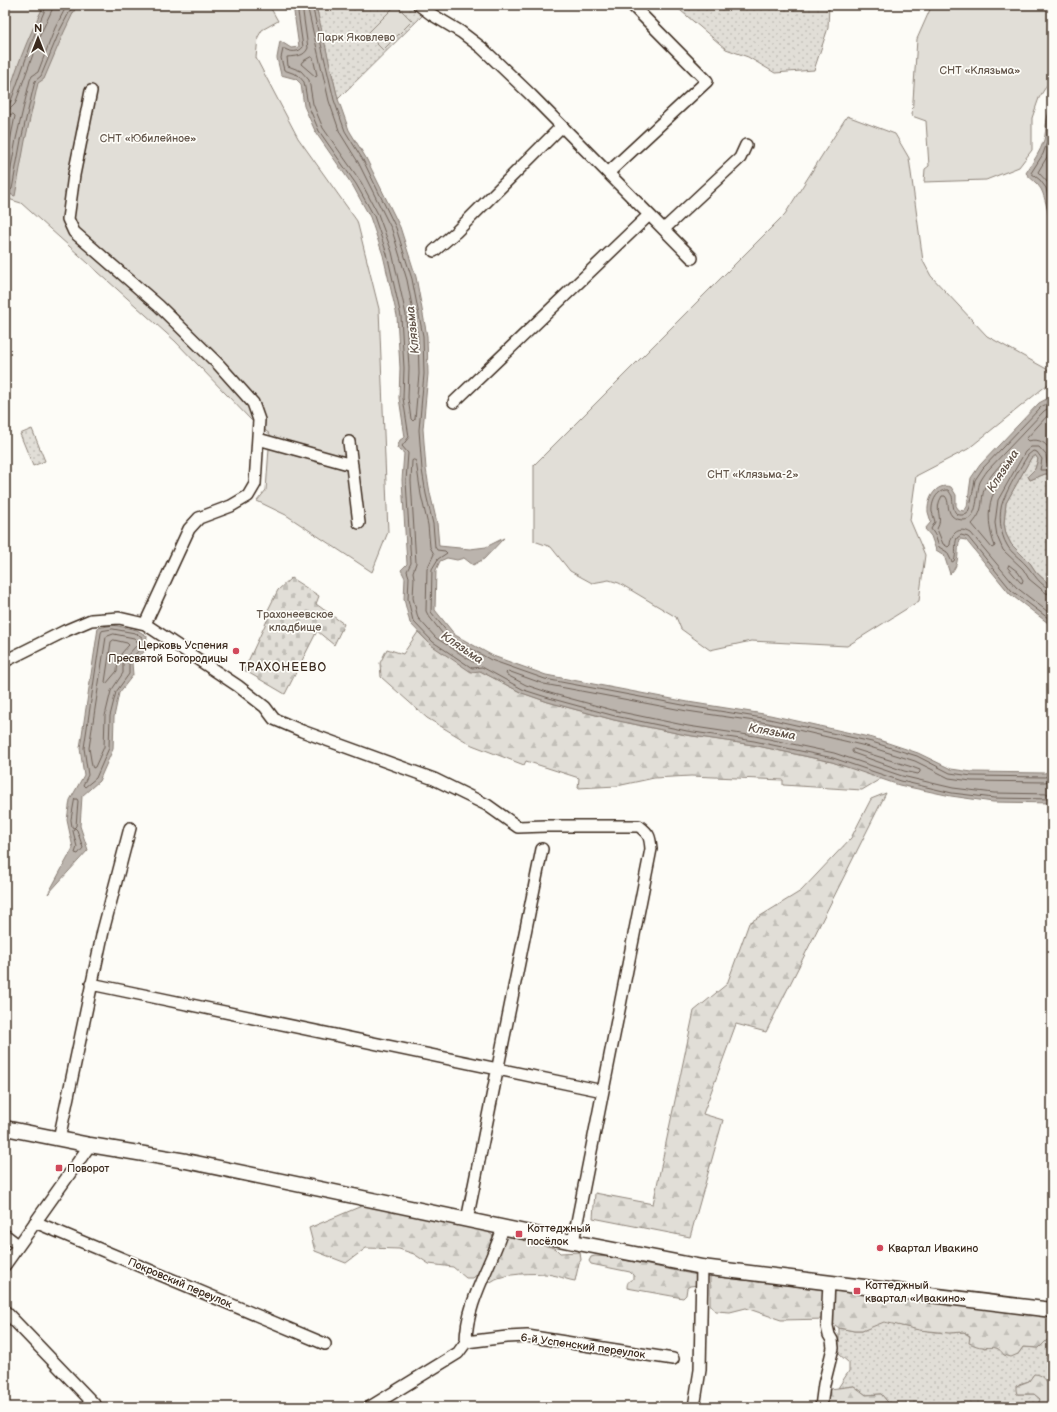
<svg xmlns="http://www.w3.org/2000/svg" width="1057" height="1412" font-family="'Balsamiq Sans',sans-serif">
<defs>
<pattern id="grass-dots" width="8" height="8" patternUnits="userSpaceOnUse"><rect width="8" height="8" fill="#e1ded7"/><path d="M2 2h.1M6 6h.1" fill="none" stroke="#c2bfb8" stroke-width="1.8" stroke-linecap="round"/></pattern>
<pattern id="forest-firs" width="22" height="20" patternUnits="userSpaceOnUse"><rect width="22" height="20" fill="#e1ded7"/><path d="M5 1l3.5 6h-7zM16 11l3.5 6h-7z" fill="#c2bfb8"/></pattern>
<pattern id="cemetery-stones" width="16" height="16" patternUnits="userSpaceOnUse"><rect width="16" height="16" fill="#e1ded7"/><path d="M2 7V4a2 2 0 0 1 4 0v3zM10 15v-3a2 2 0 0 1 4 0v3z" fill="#c2bfb8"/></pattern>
</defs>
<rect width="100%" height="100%" fill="#fdfcf7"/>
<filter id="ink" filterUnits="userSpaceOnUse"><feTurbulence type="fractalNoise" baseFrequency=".025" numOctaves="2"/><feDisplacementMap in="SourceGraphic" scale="8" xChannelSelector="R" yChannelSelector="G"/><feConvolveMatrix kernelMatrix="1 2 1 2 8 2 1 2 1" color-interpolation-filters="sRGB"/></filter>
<g filter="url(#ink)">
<path fill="url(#grass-dots)" stroke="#8e847a" d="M315,5H414L425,13L338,99Z
M674,5H829L828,28L814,70L775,73L748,57L726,49Z
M32,429L45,461L33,466L20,434Z
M1035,455L1038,459L1035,469L1028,476L1030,480L1045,474H1052V587L1036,572L1030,563L1011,544L1006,534L1004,523L1006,503L1031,458Z
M883,1321C910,1328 936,1335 964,1332L984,1348L993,1347L1018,1354L1023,1347L1039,1348L1050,1337H1052V1389L1034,1374L1029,1381L1019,1384L1018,1394H1034L1040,1399C1038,1406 1036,1404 1031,1407H892L881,1394L866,1395L854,1386L838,1388L849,1371V1363L839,1354V1328L854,1331H862Z"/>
<path fill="url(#forest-firs)" stroke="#8e847a" d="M418,632L431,645L522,693L548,702L614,720L686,735L753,745L832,762L882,778L862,790L783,785V780L691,776L654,778L617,786L578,788L579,778L526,761L524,765L472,745L427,718L381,677L380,663L387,649L403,654Z
M886,793L766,1032L736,1024L703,1114L723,1120L690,1237L593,1218L595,1193L653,1204L694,1011L727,984L749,923L801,891L851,838L871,799Z
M364,1205L487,1231L493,1236L479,1273L473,1278H466L453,1267L429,1264L414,1254L399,1249L366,1248L346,1263L315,1251L309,1228Z
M506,1236L555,1248L560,1253L580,1252L581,1260L579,1263L575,1281C568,1280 564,1278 557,1276C543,1272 513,1273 498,1278C495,1279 491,1282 487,1284L486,1281Z
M595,1256L609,1257L697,1275L698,1285L690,1286L687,1288L686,1295L683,1298L627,1288C627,1283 628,1281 633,1279V1275L630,1272L591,1264L589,1261L591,1257Z
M710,1276L1052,1317V1337H1050L1039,1348L1023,1347L1018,1354L1011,1357L1004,1355C996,1344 994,1349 983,1347C978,1347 974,1345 969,1343L970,1336L964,1332L949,1333L919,1330L884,1322L862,1331H854L839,1328L827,1319L781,1320L746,1308L730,1312L716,1311L710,1306Z
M1034,1374C1043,1374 1047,1381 1050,1388L1052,1389V1407H1031C1035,1404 1039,1406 1040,1399L1034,1394H1017L1016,1390V1386L1029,1381Z
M854,1386L866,1395L881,1394L892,1407H827L826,1396L830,1389Z"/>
<path fill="url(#cemetery-stones)" stroke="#8e847a" d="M291,578L319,596L316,604L344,624L334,645L317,631L285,694L244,670L271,612L268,610L278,590Z"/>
<path fill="#e1ded7" stroke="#8e847a" d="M5,5H269L278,21L262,30L258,37L256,58L298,138L357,221L379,309L388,532L372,572L286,515L257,501L266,490L270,434L251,420L175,341L21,203L5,198Z
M396,5L412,21L383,50L367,34Z
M932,5H1052V80L1047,85L1039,98L1032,118V150L1019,167L986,180L924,182L925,169L929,166L926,121L912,116L917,39Z
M847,116L895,134L909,158L923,261L931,276L987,336L1052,372V381L968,449L916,476L910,520L925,555L919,601L847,646L751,641L710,650L681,629L676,617L619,583L609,580L592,583L570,571L551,547L534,541V465L785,214Z"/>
<path fill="#bbb4ad" stroke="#887d74" d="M44,5H77L64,32L44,79L38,83L25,141L15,196L9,194L5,218V109C13,73 28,38 44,5Z
M293,5L316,6L338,99L349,130L366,158L400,227L416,277L427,336L428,374L423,429L426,469L430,493L437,523L439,546L470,549L486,547L504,538L484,559L473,565L464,558L457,560L447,558L440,561L436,570L435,610L455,635L493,656L546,675L688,702L770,715L873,738L918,753L951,769L972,772L1045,773L1052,770V803L993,802L951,796L899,785L832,762L753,745L686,735L614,720L548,702L522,693L480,671L471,672L431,645L410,623L404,599L405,578L401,570L407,564L402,480L404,453L397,448L400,440L405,437L399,398L400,368L397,316L383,255L370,217L353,186L316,133L304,106L301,84L296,79L281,75L277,58L280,41L291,48L299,47Z
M1052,106V231C1049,220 1046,198 1041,189C1037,182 1030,179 1026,173C1033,162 1040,152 1044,140C1047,128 1045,117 1052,106Z
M1052,396V474H1045L1030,480L1028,476L1035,469L1038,459L1035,455L1031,458L1006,503L1004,524L1006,534L1011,544L1030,563L1036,572L1052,587V626L1010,594L966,540L960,539C956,552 961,564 950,574L944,555L936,550L931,536L925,529L931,522C930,519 929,515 928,512C927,499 936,482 951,487L956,495V506L959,510L964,511L967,507L971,478L980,465L1039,403Z
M113,625L137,630L147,636L146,650L132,663L133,675L119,693L114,717L113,749L99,781L82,796L80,826L88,850L48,894L73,848L67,820L70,800L84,775L80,748L98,628Z"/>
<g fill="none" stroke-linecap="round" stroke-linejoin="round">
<path stroke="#6e6157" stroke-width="1" d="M297,5L303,47C299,53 290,52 285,49H283L281,58L284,70L298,75L304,82L308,105L319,131L356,184L374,216L387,254L401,316L404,368L403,398L409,437L402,446L408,453L406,481L411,563L407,571L409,577L408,599L413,621L433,642L472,668L482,667L524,690L549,698L615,716L687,731L754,741L833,758L901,781L952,793L994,798L1052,799
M302,5L308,48C304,57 296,56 287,57L288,66L301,71L309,80L313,104L323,128L361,182L378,214L392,252L406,315L409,368L408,398L411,419L413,421L415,419L419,374L418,337L407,280L392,230L358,162L340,133L329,101L307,5
M312,5L334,100L345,131L363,160L396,228L412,279L423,336L424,374L419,430L422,470L426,494L433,524L435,547L437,550L445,551L447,553L438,559L432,569L431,612L452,638L491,660L545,679L688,706L769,719L872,742L917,756L950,773L972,776L1045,777L1052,774
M311,57L313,58L317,75L316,77L301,64L302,62Z
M5,104H9L11,101L35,33L47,5
M5,109L11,108L15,104L40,35L52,10V5
M5,115L13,114L15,116L5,167
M1052,115L1048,140L1043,154L1031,173L1040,180L1046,188L1052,214
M1052,143L1047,157L1038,172L1050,185L1052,193
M5,187L8,185L16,139L30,80L32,76L38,72L55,28L67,5
M5,194L7,192L12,189L21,140L35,81L41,76L60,30L73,5
M1052,401L1041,407L983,468L975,480L970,507L967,514C951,519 954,505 952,496C952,496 949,491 948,490C937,489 931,502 932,512C933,515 934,518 935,522L931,529L935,535L939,547L947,552L952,562L954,561C957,554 954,545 957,538L961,535L968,537L1012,591L1052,621
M1052,406L1044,411L987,471C985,474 982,478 980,482C976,492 979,519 964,520C960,520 955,519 952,516C946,509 950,501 945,496H942C933,510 944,517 937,529L943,544L948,547L950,545C951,533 959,526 971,533L1016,587L1052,615
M1052,413L1048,415L1026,439L1028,441C1040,438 1047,443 1052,454
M1013,453L1015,456C1007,470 998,483 992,497C987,511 989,532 995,546L992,548L972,524C986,509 979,500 986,484C990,475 1005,459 1013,453Z
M414,460L416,461L421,495L428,525L430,547L434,554L427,569L426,611L428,615L449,642L447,645L436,638L418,618L413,598L414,578L413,572L416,563L411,481L412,461Z
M1052,465L1047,464L1046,455L1039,447H1031L1025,452L998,500L995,523L997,536L1003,550L1023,569L1029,579L1046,593L1052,594
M1052,470H1040L1042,459L1037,452L1033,451L1028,455C1020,468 1009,486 1003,501C998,513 1000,534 1007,545C1011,553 1020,558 1026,565C1033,572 1041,588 1052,589
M1009,565L1018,572L1023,580L1022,583L1020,582L1008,568Z
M113,629L135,633L142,637V647L129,661V674L116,692L110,716L109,748L96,778L85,787L83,785L88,775L84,748L101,633L102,631Z
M114,634L134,638L137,641V645L125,658L123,663V673L111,691L105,716L104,747L95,767L93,768L92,766L89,748L106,637Z
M114,640L127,643L129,645C119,656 118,656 117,671L106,684L105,682L111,642Z
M453,644L478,658L479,661L473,662L450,647V645Z
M854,749L912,767L920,770V772L918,774L904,771L853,753L852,751Z
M1052,780L1045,782L971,781L949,778L915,761L870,747L768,723L687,711L544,684L508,671L506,673L507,675L526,685L550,693L616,711L688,726L755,736L834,753L902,776L953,788L994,793L1052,794
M75,799H77L78,801L76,826L74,828L72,827L71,820Z
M75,828L77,830L83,848L78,854L75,853L77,847L73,831Z"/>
<defs>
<path id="minor" d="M419,5L431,14L461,32L482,48L531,95L692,258
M91,91L74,175L68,219L74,232L159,306L219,365L253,403L259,420L255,484L248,496L231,506L199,518L189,529L145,624
M608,173L707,81L632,5
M664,229L740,158L746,145
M434,251L456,232L561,127
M454,402L649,215
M258,439L352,465
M349,442L359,523
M5,661L65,631L91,620L119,618L145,624L238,686L265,707L274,719L302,731L434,779L487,805L518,827L546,826H639C649,834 650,836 651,849L573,1242
M91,984L603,1091
M59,1139L103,931L130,828
M467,1220L542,849
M35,1222L325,1344
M5,1235L18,1245
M5,1265L90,1145
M5,1311L97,1407
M466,1342C466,1302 491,1266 503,1228
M370,1407L458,1353L466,1342L507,1337L527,1336L673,1359
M694,1407L700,1370L702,1267
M821,1407L824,1384L833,1348L832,1340L829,1335L827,1326L829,1282"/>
<path id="major" d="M5,1128L90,1145L186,1161L573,1242L702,1267L1052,1310"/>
</defs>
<use href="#minor" stroke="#3b2a1e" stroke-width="14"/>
<use href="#major" stroke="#3b2a1e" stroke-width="17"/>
<use href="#minor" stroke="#fdfcf7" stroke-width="11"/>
<use href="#major" stroke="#fdfcf7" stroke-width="14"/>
</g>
</g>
<g fill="#d1495b" stroke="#fdfcf7" stroke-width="1.5">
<circle cx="236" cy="651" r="4"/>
<rect x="55" y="1164" width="8" height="8" rx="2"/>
<rect x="515" y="1230" width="8" height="8" rx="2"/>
<circle cx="880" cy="1248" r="4"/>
<rect x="853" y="1287" width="8" height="8" rx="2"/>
</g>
<g text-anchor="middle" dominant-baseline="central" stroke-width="3.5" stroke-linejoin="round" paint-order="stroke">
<g font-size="11" fill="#64574c" stroke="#fdfcf7">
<text x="356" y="37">Парк Яковлево</text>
<text x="980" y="70">СНТ «Клязьма»</text>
<text x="148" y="138">СНТ «Юбилейное»</text>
<text x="753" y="474">СНТ «Клязьма-2»</text>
<text x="295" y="614">Трахонеевское<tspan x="295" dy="13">кладбище</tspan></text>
</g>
<g font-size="11" fill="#3b2a1e" stroke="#fdfcf7" text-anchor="start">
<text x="228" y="645" text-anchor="end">Церковь Успения<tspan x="228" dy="13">Пресвятой Богородицы</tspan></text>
<text x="67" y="1168">Поворот</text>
<text x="527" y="1228">Коттеджный<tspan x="527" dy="13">посёлок</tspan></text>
<text x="888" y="1248">Квартал Ивакино</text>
<text x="865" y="1285">Коттеджный<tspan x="865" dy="13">квартал «Ивакино»</tspan></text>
</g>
<g font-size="11" fill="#3b2a1e" stroke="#fdfcf7">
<text transform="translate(180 1283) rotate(23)">Покровский переулок</text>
<text transform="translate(583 1346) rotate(8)">6-й Успенский переулок</text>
</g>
<g font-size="12" font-style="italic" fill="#615349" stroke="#fdfcf7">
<text transform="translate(413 330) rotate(-96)">Клязьма</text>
<text transform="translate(1003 471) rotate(-57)">Клязьма</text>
<text transform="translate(462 648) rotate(34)">Клязьма</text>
<text transform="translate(772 732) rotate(10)">Клязьма</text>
</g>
<g font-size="12" letter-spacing="1" fill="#3b2a1e" stroke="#fdfcf7">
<text x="283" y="667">ТРАХОНЕЕВО</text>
</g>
</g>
<rect width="1057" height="1412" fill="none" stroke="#fdfcf7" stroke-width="20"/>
<rect x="10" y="10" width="1037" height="1392" fill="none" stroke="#3b2a1e" stroke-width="1.5" filter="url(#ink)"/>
<g transform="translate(38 38)" stroke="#fdfcf7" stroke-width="3" paint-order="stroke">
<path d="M0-3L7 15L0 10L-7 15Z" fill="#3b2a1e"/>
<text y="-6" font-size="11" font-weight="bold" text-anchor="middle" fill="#3b2a1e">N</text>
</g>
</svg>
